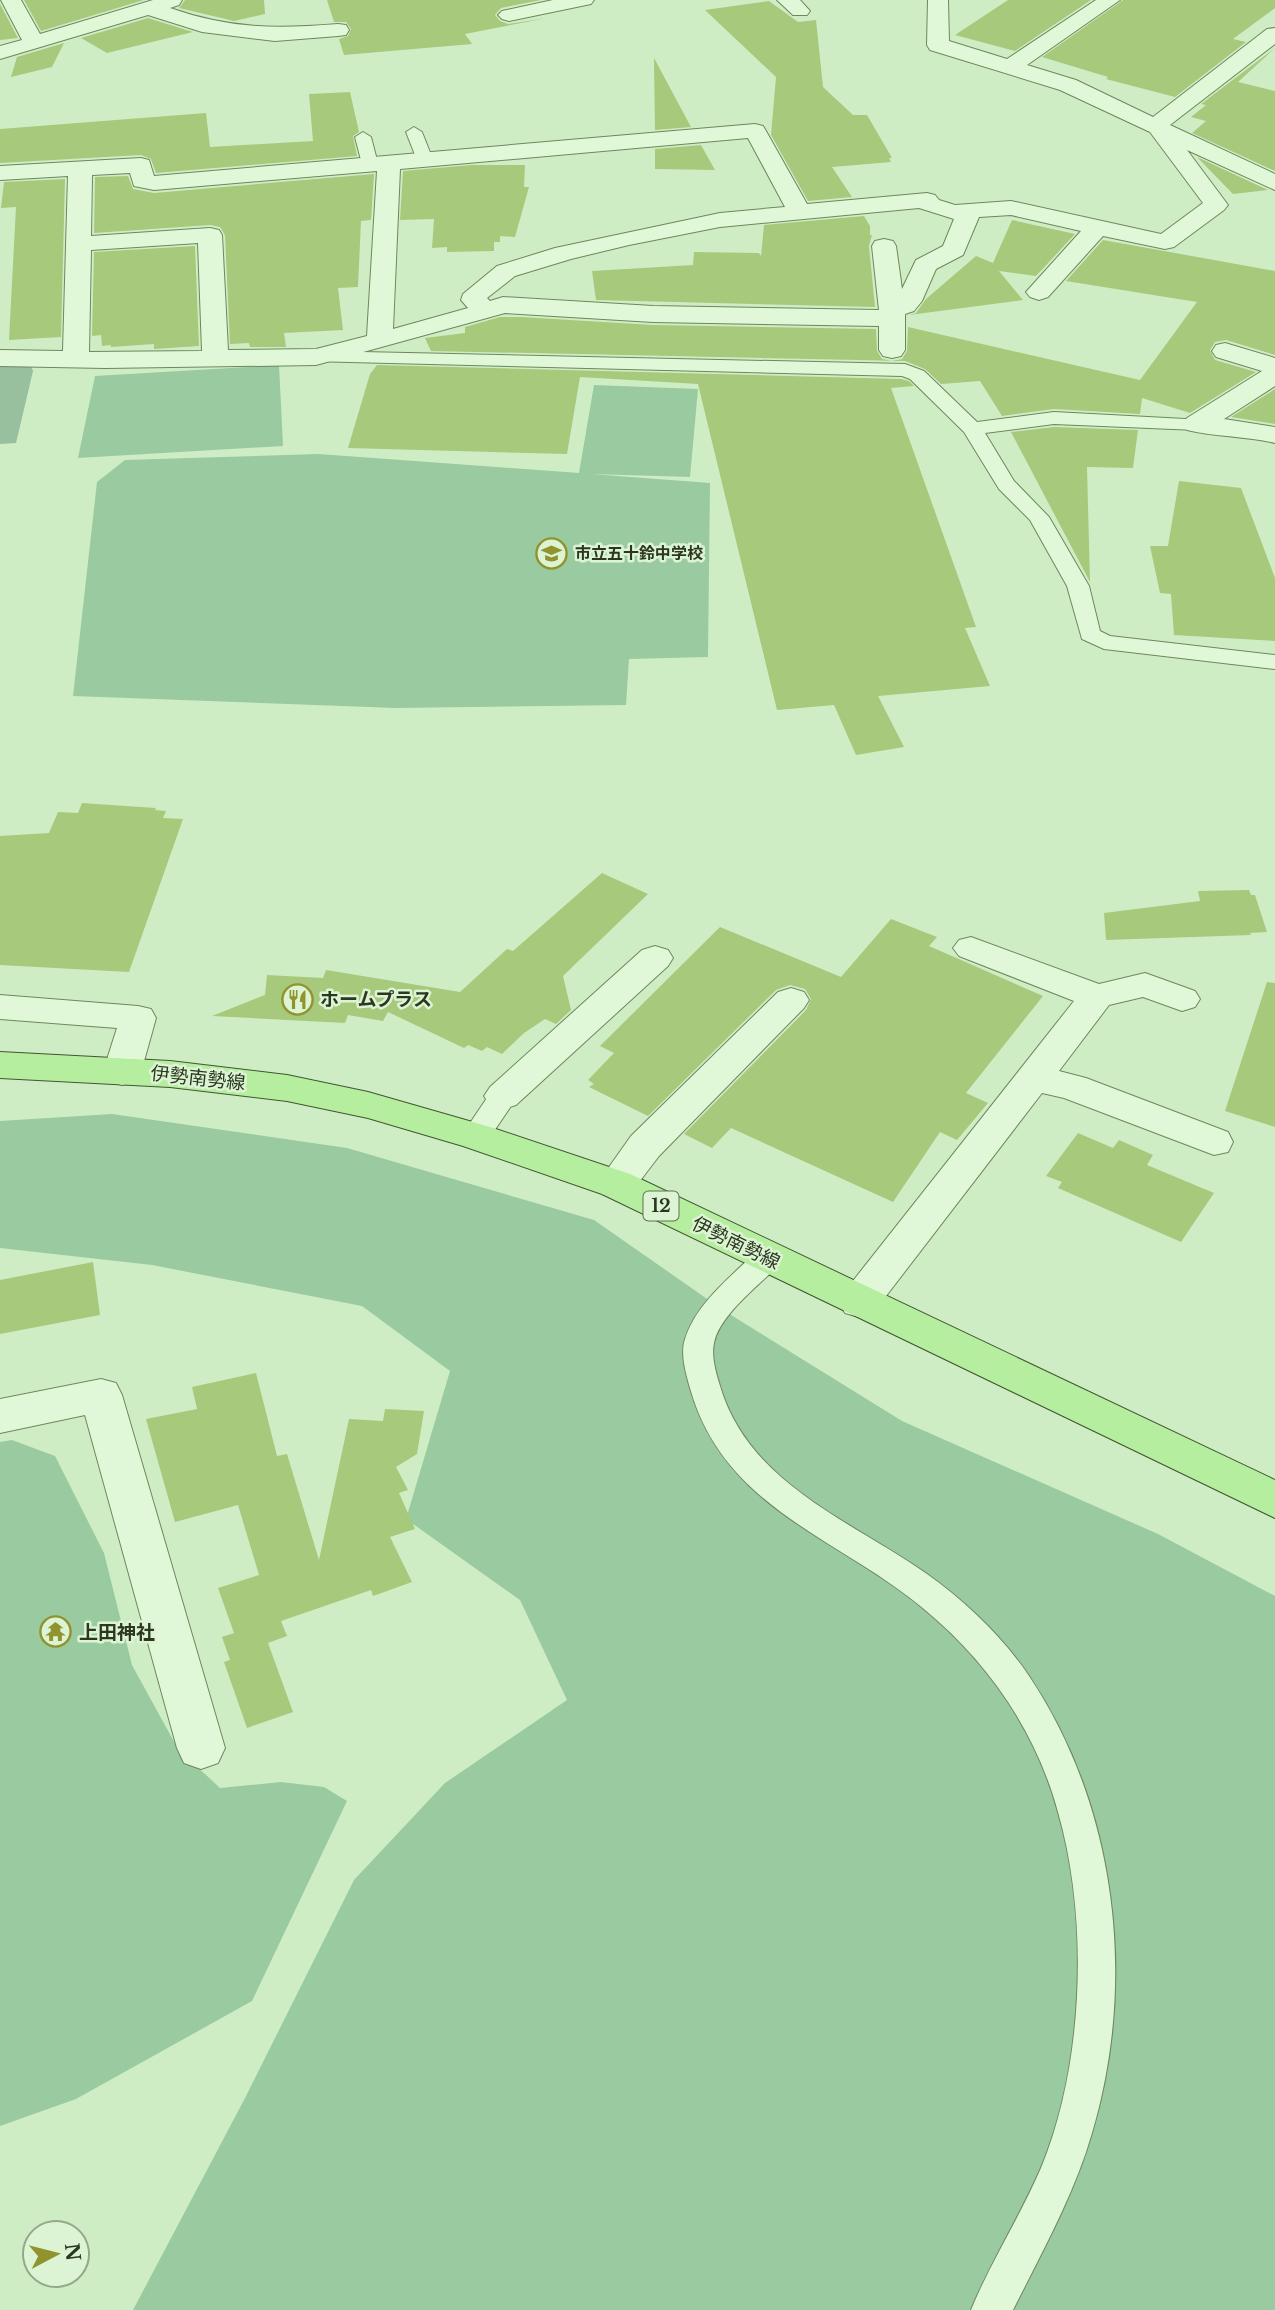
<svg xmlns="http://www.w3.org/2000/svg" width="1275" height="2310" font-family="'Libre Baskerville','Noto Sans JP',serif">
<rect width="100%" height="100%" fill="#cfedc5"/>
<path fill="#99caa0" d="M279,365L283,446L78,458L95,376Z
M594,385L698,389L690,477L591,474L710,483L708,657L629,659L626,705L396,708L73,696L97,482L125,460L319,454L579,473Z
M112,1114L347,1148L594,1220L723,1310L902,1421L1158,1534L1275,1596V2310H133L244,2100L354,1880L445,1783L567,1700L520,1600L406,1519L450,1371L362,1306L152,1265L0,1248V1121Z
M12,1440L55,1456L104,1553L132,1665L178,1749L220,1788L281,1782L324,1787L347,1801L252,2001L76,2099L0,2126V1442Z"/>
<path fill="#98bf9e" d="M0,366H31L33,371L16,443L0,444Z"/>
<path fill="#a7c97c" d="M24,0H144L41,31Z
M185,0H264L265,14L234,21L179,8Z
M327,0H541L501,8L495,15L500,21L508,24L547,18L465,34L472,44L344,55L339,39L348,36L351,29L346,22H334Z
M1008,0H1091L1015,51L955,35Z
M1123,0H1275V8L1233,39L1246,42L1175,97L1106,79L1108,77L1042,57Z
M769,1L798,22L816,20L823,87L853,115H867L892,158H889L891,162L832,167L852,197L808,201L771,135L776,77L705,10Z
M0,4L18,38L0,40Z
M148,18L193,32L107,53L81,38Z
M64,43L52,67L11,77L17,57Z
M1275,48L1238,82L1275,91V171L1192,133L1206,121L1191,117L1206,105L1201,104Z
M654,58L691,127L655,130Z
M350,92L359,132L353,136L357,156L156,173L151,159L141,155L0,163V129L206,113L210,147L313,141L309,94Z
M701,145L715,170L655,169V149Z
M1197,157L1268,190L1233,194Z
M471,165H525L524,187H529L515,237L500,236V242H494V251L447,252V247L432,248L434,219L400,220L403,171Z
M374,174L371,220L361,221L358,287L338,288L343,330L284,333L286,347H250L249,343L230,344L225,235L220,227L210,225L94,233L95,177L128,176L133,189L154,193Z
M65,179L61,337L9,340L16,207L1,208L4,182Z
M864,216L870,226V235H872L869,246L875,307L596,300L592,271L693,265L694,252L759,253L761,256L764,225Z
M1012,220L1075,234L1036,276L999,271L1023,300L909,315L916,313L926,299L976,256L993,263Z
M1103,240L1275,271V355L1226,340L1215,342L1210,350L1215,360L1256,372L1190,413L1142,398L1140,414L1054,409L1002,416L980,381L941,384L925,369L905,361L431,351L425,338L465,333V327L500,317H521L653,325L876,329L877,351L882,359L893,361L902,359L907,351L908,327L1140,380L1197,302L1066,281Z
M195,246L199,346L154,349V344L111,347V345L102,346L101,335L92,336L94,252Z
M377,365L901,379L909,381L914,386L891,388L976,627L965,628L990,686L878,696L904,747L856,755L834,705L777,710L698,384L580,377L567,454L348,448L370,374Z
M1275,389V424L1231,417Z
M1054,427L1138,430L1133,468L1087,467L1090,582L1011,432Z
M1179,481L1241,488L1275,578V641L1174,635L1171,594L1160,593L1150,546H1168Z
M82,803L156,808L155,810L166,811L163,818L183,819L129,972L0,965V836L49,833L58,812L78,813Z
M602,873L648,894L563,976L571,1010L556,1024L545,1019L524,1033L502,1054L487,1047L482,1051L468,1045L464,1048L388,1012L383,1021L348,1015L345,1023L212,1016L265,995L267,975L323,978L326,970L460,992L507,949L513,951Z
M1249,890L1251,895H1255L1267,932L1250,933L1251,935L1106,940L1104,913L1200,901L1198,891Z
M891,919L937,937L929,946L1043,996L966,1093L988,1103L957,1140L940,1132L893,1202L731,1128L712,1148L684,1134L806,1010L811,999L805,989L790,985L776,990L648,1116L589,1087L594,1084L588,1080L614,1053L600,1046L720,927L841,977Z
M1267,982L1275,983V1127L1225,1111Z
M1078,1133L1113,1148L1119,1140L1153,1155L1147,1165L1214,1193L1181,1242L1058,1188L1062,1182L1046,1176Z
M93,1262L100,1315L0,1334V1280Z
M256,1373L277,1456L287,1454L319,1560L349,1419L383,1421L385,1409L424,1411L417,1454L396,1467L408,1490L399,1493L415,1529L390,1537L412,1582L373,1596L371,1590L281,1621L287,1636L268,1643L293,1712L247,1728L224,1662L230,1660L222,1637L234,1633L218,1588L259,1575L238,1505L175,1522L146,1419L197,1409L192,1387Z"/>
<g fill="none" stroke-linecap="round" stroke-linejoin="round">
<defs>
<path id="lane" d="M414,127L422,132L433,160L431,164L425,165L417,160L406,132Z
M363,132L371,137L378,164L376,168L370,169L362,164L355,137Z
M316,351L905,364L924,371L977,422L1054,412L1204,420L1207,424L1204,428L1197,430L1054,424L985,433L1014,481L1049,517L1089,586L1100,631L1110,636L1275,655V669L1104,649L1082,639L1067,586L1030,520L999,489L964,432L910,379L902,376L309,361L306,357L309,353Z
M503,1087L513,1089L517,1096L513,1103L486,1143L476,1146L466,1143L462,1136L466,1129L493,1089Z
M767,1248L777,1251L782,1259L777,1267C758,1286 719,1316 714,1343C711,1356 716,1373 720,1386C749,1484 850,1520 927,1574C966,1602 1002,1636 1029,1676C1117,1808 1137,1981 1092,2133C1074,2195 1042,2252 1013,2310H971C991,2261 1020,2217 1041,2168C1084,2064 1089,1920 1058,1812C1036,1731 988,1662 924,1609C838,1537 724,1509 690,1388C686,1374 680,1354 685,1339C697,1302 731,1277 757,1251Z"/>
<path id="street" d="M1,0H21L40,34L153,0H182L179,5L170,8C231,29 275,29 338,24L346,25L349,30L346,35L338,36L275,41L202,32L148,15L0,59V46L22,40Z
M553,0H594L591,4L509,21L502,19L498,15L502,11Z
M777,0H800L810,11L807,15H793Z
M928,0H948L949,41L1007,59L1096,0H1120L1027,65L1076,80L1153,117L1267,29L1275,28V44L1170,125L1275,174V190L1187,150L1228,205L1224,210L1174,247L1165,249L1103,236L1048,297L1039,300L1030,297L1026,292L1081,231L1011,215L979,217L963,255L936,269L922,301L914,311L905,314V350L901,356L892,358L883,356L879,350V326L653,322L505,313L316,365L105,368L0,366V350L63,351L68,176L0,180V166L141,158L149,160L154,176L755,124L763,126L766,131L807,204L927,193L935,195L939,200L955,205L1011,201L1161,234L1203,203L1150,132L1060,90L930,50L927,45ZM748,138L785,207L720,213L555,248L497,266L463,294L461,300L468,308L393,329L400,169ZM377,171L367,336L316,349L228,350L222,235L219,230L210,228L91,236L92,175L130,173L134,186L154,190ZM919,208L954,219L943,246L916,260L902,289L896,246L893,241L884,239L875,241L872,246L879,310L653,306L503,297L490,301L487,298L515,276L571,259L629,245L720,227ZM198,243L202,351L89,352L91,250Z
M1225,343L1275,358V386L1224,419L1275,427V443C1246,436 1216,437 1187,430L1183,424L1187,418L1262,371L1216,357L1212,351L1216,345Z
M971,937L1099,984L1145,973L1195,991L1200,999L1195,1007L1182,1011L1143,997L1109,1005L1059,1071L1086,1078L1228,1132L1233,1142L1228,1152L1214,1155L1064,1098L1042,1093L873,1313L859,1317L845,1313L839,1302L845,1291L1074,1001L959,956L953,948L959,940Z
M655,946L668,950L673,958L668,966L516,1105L503,1109L490,1105L484,1096L490,1087L642,950Z
M791,988L804,992L809,1000L804,1008L659,1156L630,1194L616,1198L602,1194L597,1184L631,1136L778,992Z
M0,995L138,1006L151,1009L156,1018L141,1072L135,1081L122,1085L109,1081L103,1072L117,1028L0,1019Z
M101,1379L116,1383L122,1395L225,1748L218,1763L201,1769L184,1763L177,1748L85,1415L0,1433V1399Z"/>
<path id="primary" d="M0,1052L170,1061L287,1075L368,1092L490,1127L630,1174L1275,1480V1518L602,1194L463,1146L368,1118L287,1101L170,1087L0,1078Z"/>
</defs>
<use href="#lane" stroke="#6e875c" stroke-width="2"/>
<use href="#street" stroke="#6e875c" stroke-width="2"/>
<use href="#primary" stroke="#425530" stroke-width="2"/>
<use href="#lane" fill="#e0f8d8" fill-rule="evenodd"/>
<use href="#street" fill="#e0f8d8" fill-rule="evenodd"/>
<use href="#primary" fill="#b5ee9e" fill-rule="evenodd"/>
</g>
<defs>
<symbol id="school-ring" viewBox="-11 -11 22 22"><circle r="9.5" fill="#dcf4d4" stroke="#91932e" stroke-width="1.5"/><path d="M0-5L7-2L0 1L-7-2ZM-4 1L0 2.5L4 1V4Q0 6-4 4Z" fill="#91932e"/></symbol>
<symbol id="restaurant-ring" viewBox="-11 -11 22 22"><circle r="9.5" fill="#dcf4d4" stroke="#91932e" stroke-width="1.5"/><path d="M-5-6h1v4h1v-4h1v4h1v-4h1v5L-1.5 .5V6h-2V.5L-5-1ZM5-6V6H3V1.5H1.5Q1.5-4 5-6Z" fill="#91932e"/></symbol>
<symbol id="temple-ring" viewBox="-11 -11 22 22"><circle r="9.5" fill="#dcf4d4" stroke="#91932e" stroke-width="1.5"/><path d="M0-6L5-2H3V0L6.5 2.5H4V6H1.5V3h-3V6H-4V2.5H-6.5L-3 0V-2H-5Z" fill="#91932e"/></symbol>
</defs>
<g fill-rule="evenodd">
<use href="#school-ring" x="534" y="536" width="35" height="35"/>
<use href="#restaurant-ring" x="280" y="982" width="35" height="35"/>
<use href="#temple-ring" x="38" y="1614" width="35" height="35"/>
</g>
<g text-anchor="middle" dominant-baseline="central" stroke-width="5" stroke-linejoin="round" paint-order="stroke">
<g font-size="16" font-weight="bold" fill="#2b371f" stroke="#dcf4d4" text-anchor="start">
<text x="575" y="553">市立五十鈴中学校</text>
</g>
<rect fill="#dcf4d4" stroke="#607055" stroke-width="2" x="643.5" y="1191.5" width="35" height="29" rx="5"/>
<g font-size="18" font-weight="bold" fill="#2b371f">
<text x="661" y="1206">12</text>
</g>
<g font-size="19" font-weight="bold" fill="#2b371f" stroke="#dcf4d4" text-anchor="start">
<text x="320" y="999">ホームプラス</text>
<text x="79" y="1632">上田神社</text>
</g>
<g font-size="19" fill="#2b371f" stroke="#dcf4d4">
<text transform="translate(198 1078) rotate(6)">伊勢南勢線</text>
<text transform="translate(736 1243) rotate(26)">伊勢南勢線</text>
</g>
</g>
<g transform="translate(56 2254) rotate(83)"><circle r="33" fill="#dcf4d4" stroke="#95a88c" stroke-width="2"/>
<path d="M0-5L12 26L0 18L-12 26Z" fill="#91932e"/>
<text y="-10" font-size="19" font-weight="bold" text-anchor="middle" fill="#2b371f">N</text>
</g>
</svg>
